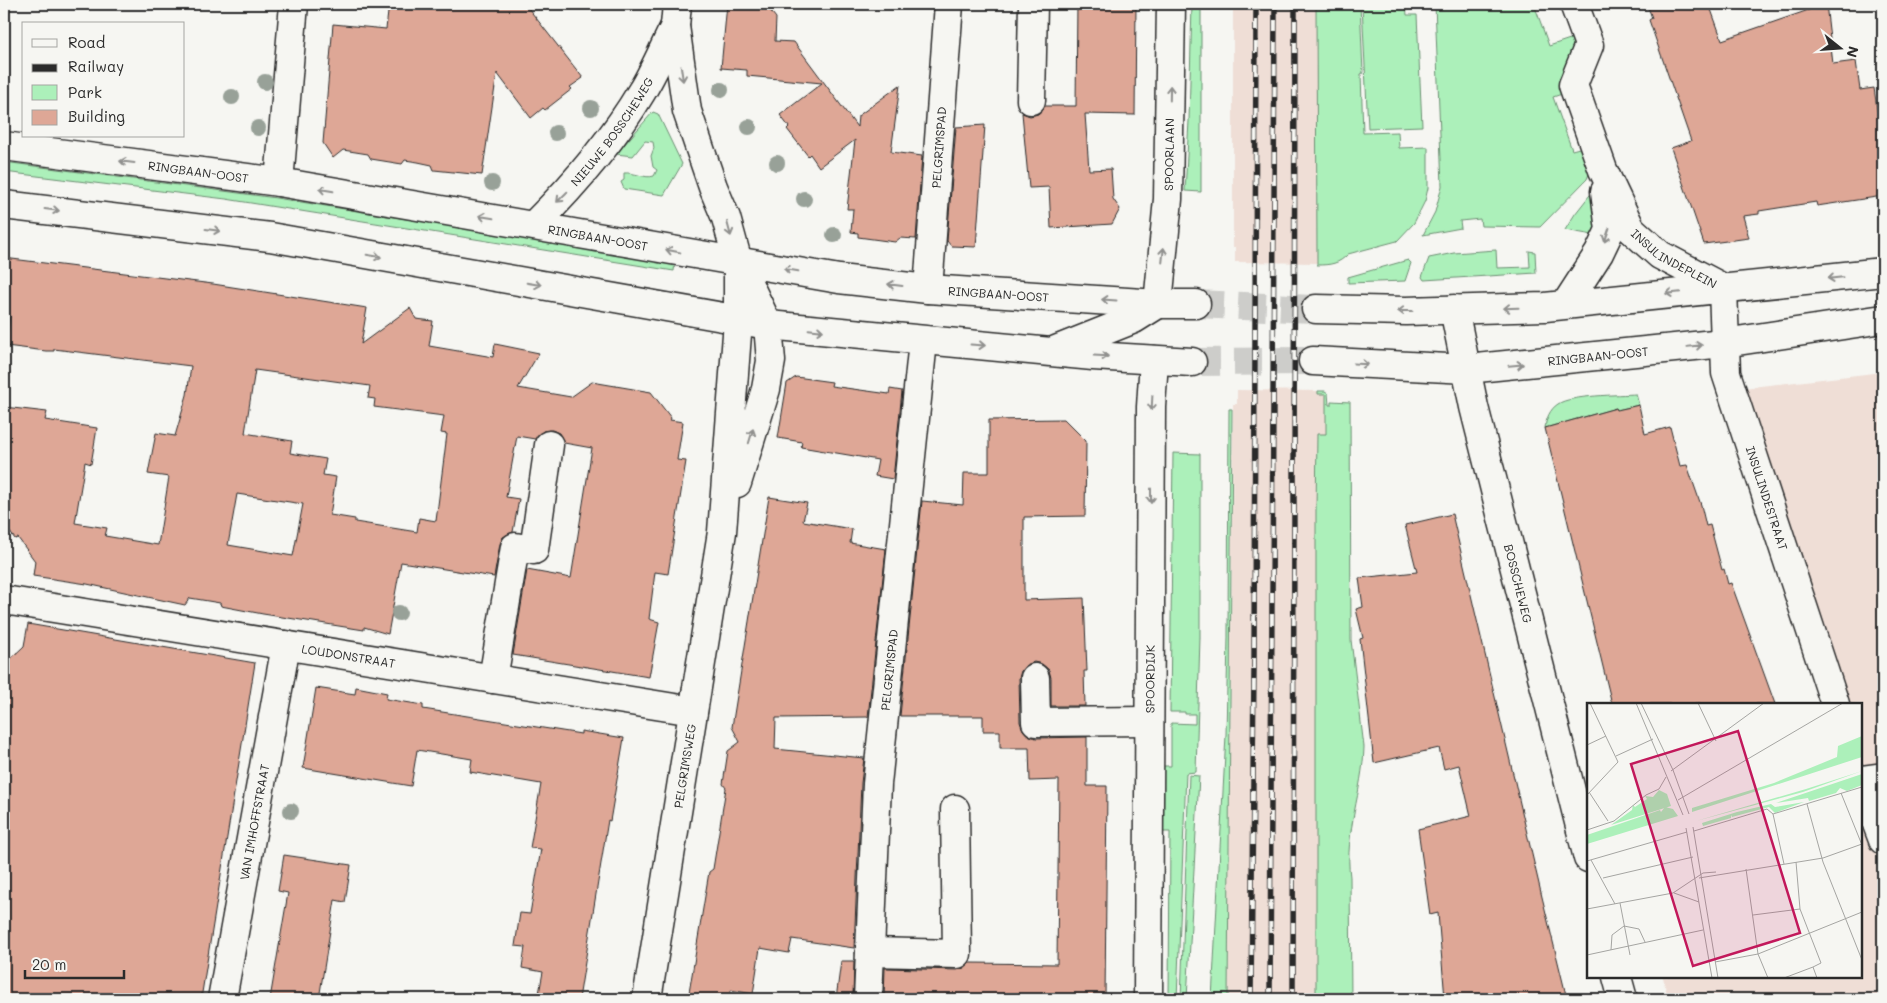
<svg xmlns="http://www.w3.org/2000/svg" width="1887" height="1003" font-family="Mali,sans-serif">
<rect width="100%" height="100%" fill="#f6f6f2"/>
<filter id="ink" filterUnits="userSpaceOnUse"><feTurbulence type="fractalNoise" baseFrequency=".02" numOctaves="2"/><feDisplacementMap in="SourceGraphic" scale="10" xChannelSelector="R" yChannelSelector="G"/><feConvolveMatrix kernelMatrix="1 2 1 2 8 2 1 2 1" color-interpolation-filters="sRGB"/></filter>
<g filter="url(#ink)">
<path fill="#efded6" d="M1233,4H1316L1317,263L1235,262V247H1233Z
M1883,372V999H1668L1663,977H1861V704H1833L1726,390Z
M1237,390L1318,391V394H1326V434H1317L1316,511V999H1228L1233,404H1237Z"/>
<path fill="#acf0ba" stroke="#6c8e72" d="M1192,4H1201V192L1185,191L1189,121Z
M1316,4H1360L1363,73L1361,74L1363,133L1398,132L1399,148L1428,147V188L1425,201L1414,223L1397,241L1348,254C1339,264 1330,265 1317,265V259Z
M1362,4H1406L1407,15H1417L1422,126L1368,128Z
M1435,4H1534L1549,46L1573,38L1575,45L1565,93L1553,97L1572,150L1583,147L1591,169L1587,179L1540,227L1481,226L1480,219L1460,221L1461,228L1423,235L1435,212L1442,186Z
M653,112L658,114L682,164L664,195L624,189L621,182L624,180V173C634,172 645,179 654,176L657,170L653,167L651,156L654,148L653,142L645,141L633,156L616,154Z
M4,162L276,198L675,262L674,271L226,199L4,172Z
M1593,191L1600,216L1593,235L1565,230L1575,214Z
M1496,250L1497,268L1530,267L1529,251L1535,252L1536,273L1424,280L1422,277L1429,258L1454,253Z
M1408,260L1411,263L1405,281L1348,283V277Z
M1318,391H1325L1328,393L1329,405H1331V401L1350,402L1351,640L1364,747C1363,790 1344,833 1350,877L1351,999H1316V511L1317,434H1326V394H1318Z
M1636,394L1639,405L1617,410L1616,408L1545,428C1546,419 1550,409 1558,404C1571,395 1619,395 1636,394Z
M1229,409H1232L1228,999H1212L1226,735L1228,637Z
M1173,453L1200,454V637L1196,772L1186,773L1177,999H1169L1170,832H1160V766H1171V723L1195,724V714H1185V712H1170Z
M1189,775L1199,776L1187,999H1181Z"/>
<path fill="#dea796" stroke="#2b2b2b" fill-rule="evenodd" d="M389,4H411L447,7L448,4H525L583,78L570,87L572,89L545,110L543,108L531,118L497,73L482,175L434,170L432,165L418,162L405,160L402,164L371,159L368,154L343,150L333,158L323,143L333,24L386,29Z
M727,4H765L776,18L775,41L794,42L857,127L858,116L900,85L891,152L922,156L916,239L900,238L895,242L858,237V233L851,232L853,209H847L855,140L819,167L810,154L808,156L787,129L789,127L780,115L822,83L747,76V70L721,68Z
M1077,4H1136L1135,115L1085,114L1089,170L1111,169L1113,199L1120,209L1112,224L1051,228L1049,187L1029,188L1022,113L1030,116L1038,114L1045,106H1076Z
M1647,4H1709L1722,40L1826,4L1833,64L1856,61L1860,90L1874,88L1883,149V196L1817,206L1816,202L1759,211V214L1743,216L1749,238L1704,244L1671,148L1691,141L1649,20L1652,18Z
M985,125L976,247L951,246L947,241L956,127Z
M4,258L213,284L367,308L361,344L410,308L416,319L433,321L429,346L493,357L495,344L539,353L518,388L571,397L592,382L651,392L671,418L670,420L683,422L677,460L686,461L668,574L655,572L649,619L659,622L649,677L513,655L527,570L571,578L592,448L564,443L559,433L552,430L543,431L535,439L517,436L506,497L519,499L513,532L503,537L500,544L494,577L401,562L388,634L364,627V630L263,614L221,606L220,603L190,598L185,605L87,584L33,576L35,561L18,538L15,539L4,524V407L47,412L45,420L97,428L91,464L85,462L75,523L107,528L105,536L158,545L169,477L148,474L156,433L175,436L187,395L191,366L54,349V351H46L6,346L10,315L4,314ZM255,370L370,386L368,398L375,399L374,407L444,416L441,433L447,434L436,521L419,518L417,532L355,522V519L330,515L336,477L323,475L326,459L290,453L292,441L245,433ZM237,494L303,504L293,556L228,545Z
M796,377L832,382L831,386L889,394L890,389L902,391L893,479L875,476L878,460L801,447L802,442L778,438L787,383Z
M1639,405L1645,434L1670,427L1680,466L1687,465L1701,505L1706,526L1710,525L1722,570L1724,569L1728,584L1731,583L1775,704H1612L1545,428L1616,408L1617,410Z
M1064,419L1086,441L1085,516L1024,517V600L1084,598L1087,671H1084L1085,706H1051V678L1049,670L1042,664L1034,662L1026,665L1021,671L1019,678L1020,722L1023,730L1028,735L1036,738L1087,737V786H1107L1105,999H884L885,968L957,970L964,968L970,963L1057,964L1059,780L1030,781L1029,748H1000V731H983V716H900L922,501L963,505L964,473H989V420Z
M769,497L807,503L803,521L852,529L850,543L886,549L868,717L776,718L775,749L864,758L861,783L854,948L792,939L789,953L760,948L753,994L731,990L730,999H688L709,872L713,869L726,788L723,784L728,751L740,742L732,727Z
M1452,514L1542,897L1567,999H1445L1438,913L1430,915L1418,829L1471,816L1459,765L1444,769L1439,748L1374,763L1360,639L1363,638L1356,609L1363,607L1359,578L1417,572L1405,525Z
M28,624L255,663L201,999H7L4,965V665L24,646Z
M356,687L387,693L386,699L423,705V709L581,734V731L624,738L610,821L608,820L579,999H538L543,972L522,968L525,947L515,946L520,913L530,914L541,849L530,848L541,784L470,772L472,759L417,750L411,786L303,768L316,688L355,694Z
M284,855L351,865L345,902L335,900L319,999H270L288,893L278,891Z
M841,961H854L853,999H836Z"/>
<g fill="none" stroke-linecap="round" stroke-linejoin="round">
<path stroke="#cdcdca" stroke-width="28" stroke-dasharray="28 14" stroke-linecap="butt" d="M1196,304L1316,309
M1192,362L1313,361"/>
<defs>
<g id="minor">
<path d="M677,4L675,26L687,111L713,187L726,218L738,262L768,325L771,361L766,389L737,483"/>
<path id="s1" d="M1574,4L1589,45L1573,85L1603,170L1631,229L1660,255L1723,288L1726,373L1835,704"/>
<path d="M1031,100L1033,4"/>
<path d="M279,182L294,4"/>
<path id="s2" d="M534,225C575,184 613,140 642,91C655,70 664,47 675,26"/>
<path id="s3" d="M928,289L949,4"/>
<path id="s4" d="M1158,304L1168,199L1171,4"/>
<path d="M1566,304L1599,253L1610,230L1605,191"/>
<path id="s5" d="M4,600L693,711"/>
<path d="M1035,678L1036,722L1148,721"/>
<path d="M493,679L515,547L534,550L549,445"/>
<path d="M1861,780L1883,777"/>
<path d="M1861,782L1883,840"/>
<path d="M870,952L957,954L955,809"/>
<path id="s6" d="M222,999L286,645"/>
<path id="s7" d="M647,999L722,532L738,321V262"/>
<path id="s8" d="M868,999L877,784L923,341"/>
<path id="s9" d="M1148,999L1151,407L1154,360"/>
</g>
<g id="major">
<path id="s10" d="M4,146L279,182L839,279L928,289L1158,304H1196"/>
<path d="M4,205L270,237L768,325L1093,356L1192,362"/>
<path d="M1316,309L1406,311L1545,307L1883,272"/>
<path id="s11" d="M1454,309L1474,407L1588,858"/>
<path d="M1056,350L1134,319L1158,304"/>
<path id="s12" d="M1313,361L1467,369L1724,343L1883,319"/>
<path d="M1617,977L1623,999"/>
</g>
</defs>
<use href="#minor" stroke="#2b2b2b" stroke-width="31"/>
<use href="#major" stroke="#2b2b2b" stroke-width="31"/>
<use href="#minor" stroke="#f6f6f2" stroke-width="28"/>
<use href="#major" stroke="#f6f6f2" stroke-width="28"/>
<defs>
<path id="rail" d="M1251,999L1254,669L1256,4
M1270,999L1275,4
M1293,999L1295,4"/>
</defs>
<use href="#rail" stroke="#2b2b2b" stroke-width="5.5"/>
<use href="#rail" stroke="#f6f6f2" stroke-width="4" stroke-dasharray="11" stroke-linecap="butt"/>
</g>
<g fill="#98a198">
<circle cx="265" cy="82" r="8"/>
<circle cx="721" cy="90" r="8"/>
<circle cx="232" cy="97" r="8"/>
<circle cx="591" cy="108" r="8"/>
<circle cx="749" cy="127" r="8"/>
<circle cx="258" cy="128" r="8"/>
<circle cx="556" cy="133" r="8"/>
<circle cx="777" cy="163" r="8"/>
<circle cx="492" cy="183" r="8"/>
<circle cx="804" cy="199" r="8"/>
<circle cx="834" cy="235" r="8"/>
<circle cx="399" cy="613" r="8"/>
<circle cx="291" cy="811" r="8"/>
</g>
<defs><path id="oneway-shaft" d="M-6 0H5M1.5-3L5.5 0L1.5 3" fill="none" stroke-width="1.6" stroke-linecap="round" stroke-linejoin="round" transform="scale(1.25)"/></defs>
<g stroke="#90908e">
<use href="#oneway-shaft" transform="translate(682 74) rotate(82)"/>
<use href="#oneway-shaft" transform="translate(1170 93) rotate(-89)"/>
<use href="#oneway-shaft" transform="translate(127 162) rotate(-173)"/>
<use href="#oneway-shaft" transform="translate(326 190) rotate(-170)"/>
<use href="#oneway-shaft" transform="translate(562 197) rotate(135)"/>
<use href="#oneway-shaft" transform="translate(52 210) rotate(7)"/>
<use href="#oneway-shaft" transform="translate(486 217) rotate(-170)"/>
<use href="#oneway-shaft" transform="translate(729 229) rotate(75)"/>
<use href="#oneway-shaft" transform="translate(213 230) rotate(7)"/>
<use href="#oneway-shaft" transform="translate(1607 235) rotate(109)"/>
<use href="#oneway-shaft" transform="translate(673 251) rotate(-169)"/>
<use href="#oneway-shaft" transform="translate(1163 255) rotate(-84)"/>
<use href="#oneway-shaft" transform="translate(374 256) rotate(10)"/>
<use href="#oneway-shaft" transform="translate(791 270) rotate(-170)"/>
<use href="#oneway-shaft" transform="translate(1835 278) rotate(174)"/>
<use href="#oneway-shaft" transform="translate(534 284) rotate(10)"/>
<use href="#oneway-shaft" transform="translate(895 285) rotate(-173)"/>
<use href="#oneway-shaft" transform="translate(1673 293) rotate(174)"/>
<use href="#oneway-shaft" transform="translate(1109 300) rotate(-176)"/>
<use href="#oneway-shaft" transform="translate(1511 308) rotate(178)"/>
<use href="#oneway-shaft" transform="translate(1405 311) rotate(-180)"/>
<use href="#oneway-shaft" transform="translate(816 330) rotate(6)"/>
<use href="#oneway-shaft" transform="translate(978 345) rotate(4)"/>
<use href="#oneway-shaft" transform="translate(1695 346) rotate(-6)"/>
<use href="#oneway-shaft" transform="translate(1101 356) rotate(3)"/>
<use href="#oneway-shaft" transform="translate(1361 364) rotate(3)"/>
<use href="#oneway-shaft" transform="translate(1516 365) rotate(-5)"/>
<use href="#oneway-shaft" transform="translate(1152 403) rotate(93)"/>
<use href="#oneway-shaft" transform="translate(751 436) rotate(-73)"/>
<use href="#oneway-shaft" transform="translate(1151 496) rotate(90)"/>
</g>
</g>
<g text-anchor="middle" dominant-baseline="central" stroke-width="4" stroke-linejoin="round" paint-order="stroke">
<g font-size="12" fill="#2b2b2b" stroke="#f6f6f2">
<text stroke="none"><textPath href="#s2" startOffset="122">NIEUWE BOSSCHEWEG</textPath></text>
<text stroke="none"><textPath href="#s3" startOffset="142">PELGRIMSPAD</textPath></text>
<text stroke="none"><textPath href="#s4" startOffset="150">SPOORLAAN</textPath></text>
<text stroke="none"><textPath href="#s10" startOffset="196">RINGBAAN-OOST</textPath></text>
<text stroke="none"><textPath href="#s10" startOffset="601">RINGBAAN-OOST</textPath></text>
<text stroke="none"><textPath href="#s1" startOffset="295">INSULINDEPLEIN</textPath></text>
<text stroke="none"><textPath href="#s10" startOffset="1006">RINGBAAN-OOST</textPath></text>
<text stroke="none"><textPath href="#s12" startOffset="286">RINGBAAN-OOST</textPath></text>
<text stroke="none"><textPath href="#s1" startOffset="569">INSULINDESTRAAT</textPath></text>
<text stroke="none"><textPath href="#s11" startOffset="282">BOSSCHEWEG</textPath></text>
<text stroke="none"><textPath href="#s5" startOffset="349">LOUDONSTRAAT</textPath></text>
<text stroke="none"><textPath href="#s8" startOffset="330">PELGRIMSPAD</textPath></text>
<text stroke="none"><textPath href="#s9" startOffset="320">SPOORDIJK</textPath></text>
<text stroke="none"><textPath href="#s7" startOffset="236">PELGRIMSWEG</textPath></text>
<text stroke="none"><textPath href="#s6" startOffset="180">VAN IMHOFFSTRAAT</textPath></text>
</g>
</g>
<g transform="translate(1587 703)">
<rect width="275" height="275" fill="#f6f6f2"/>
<path d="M275,33V54L105,109V105L187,80L250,54L251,43ZM275,68L216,89L109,118L219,86ZM275,71V82L260,88L253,85L249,90L222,98L221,95L189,100ZM72,87L80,91L84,103L24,122L45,107L46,102L48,104L60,96L58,93L66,94ZM217,99L188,110L182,104L145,114L144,112V115L116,123L115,120L150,109L184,101L188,104ZM78,104L86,106L91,113L0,141V132L73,107L74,109Z" fill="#acf0ba"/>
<path fill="none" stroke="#a5a5a2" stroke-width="1" d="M49,0L96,112M54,0L86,67L102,111M111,0L129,38M0,42L19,33M29,53L66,36M84,68L177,0M2,89L21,118M254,90L275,142M0,92L31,59L3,0M91,97L256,0M220,101L236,159L275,257M186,111L275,84M186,111L197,161M106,124L131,275M99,125L125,275M0,127L27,118L59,92L72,86L79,74M107,128L180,106L186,111M4,157L28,201M0,158L100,129M209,159L213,206L234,260L226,264L230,275M159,166L171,251L181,275M16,175L106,154M112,175L236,155L275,141M87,190L112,199M33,200L43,252M0,206L86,190L116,170L129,169M166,212L213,206M24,247L25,232L37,223L52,226L58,239M0,252L116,227M128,259L171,251L275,209M197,275L226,264"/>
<path fill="#c2185b" fill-opacity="0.15" stroke="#c2185b" stroke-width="2.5" d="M151,28L213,230L106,263L44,61Z"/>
<rect width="275" height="275" fill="none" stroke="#2b2b2b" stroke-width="2.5"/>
</g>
<rect width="1887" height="1003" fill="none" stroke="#f6f6f2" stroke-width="20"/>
<rect x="10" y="10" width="1867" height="983" fill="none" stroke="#2b2b2b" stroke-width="2" filter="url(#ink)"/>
<rect x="22" y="22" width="162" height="115" fill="#f6f6f2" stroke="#a5a5a2"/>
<rect x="32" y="39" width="25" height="8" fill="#f6f6f2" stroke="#a5a5a2"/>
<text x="68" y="48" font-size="15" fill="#2b2b2b">Road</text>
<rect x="32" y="64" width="25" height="8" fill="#2b2b2b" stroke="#a5a5a2"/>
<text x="68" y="72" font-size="15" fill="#2b2b2b">Railway</text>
<rect x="32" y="85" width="25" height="15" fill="#acf0ba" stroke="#a5a5a2"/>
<text x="68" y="98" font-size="15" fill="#2b2b2b">Park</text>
<rect x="32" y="110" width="25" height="15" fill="#dea796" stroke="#a5a5a2"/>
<text x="68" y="122" font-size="15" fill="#2b2b2b">Building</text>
<g transform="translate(1840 48) rotate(107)" stroke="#f6f6f2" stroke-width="4" paint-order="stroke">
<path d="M0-4L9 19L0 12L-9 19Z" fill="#2b2b2b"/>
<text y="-8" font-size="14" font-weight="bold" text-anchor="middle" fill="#2b2b2b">N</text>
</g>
<path d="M25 970v8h99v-8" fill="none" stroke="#2b2b2b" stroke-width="2.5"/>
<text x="32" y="970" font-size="15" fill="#2b2b2b" stroke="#f6f6f2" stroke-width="4" paint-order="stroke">20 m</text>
</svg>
